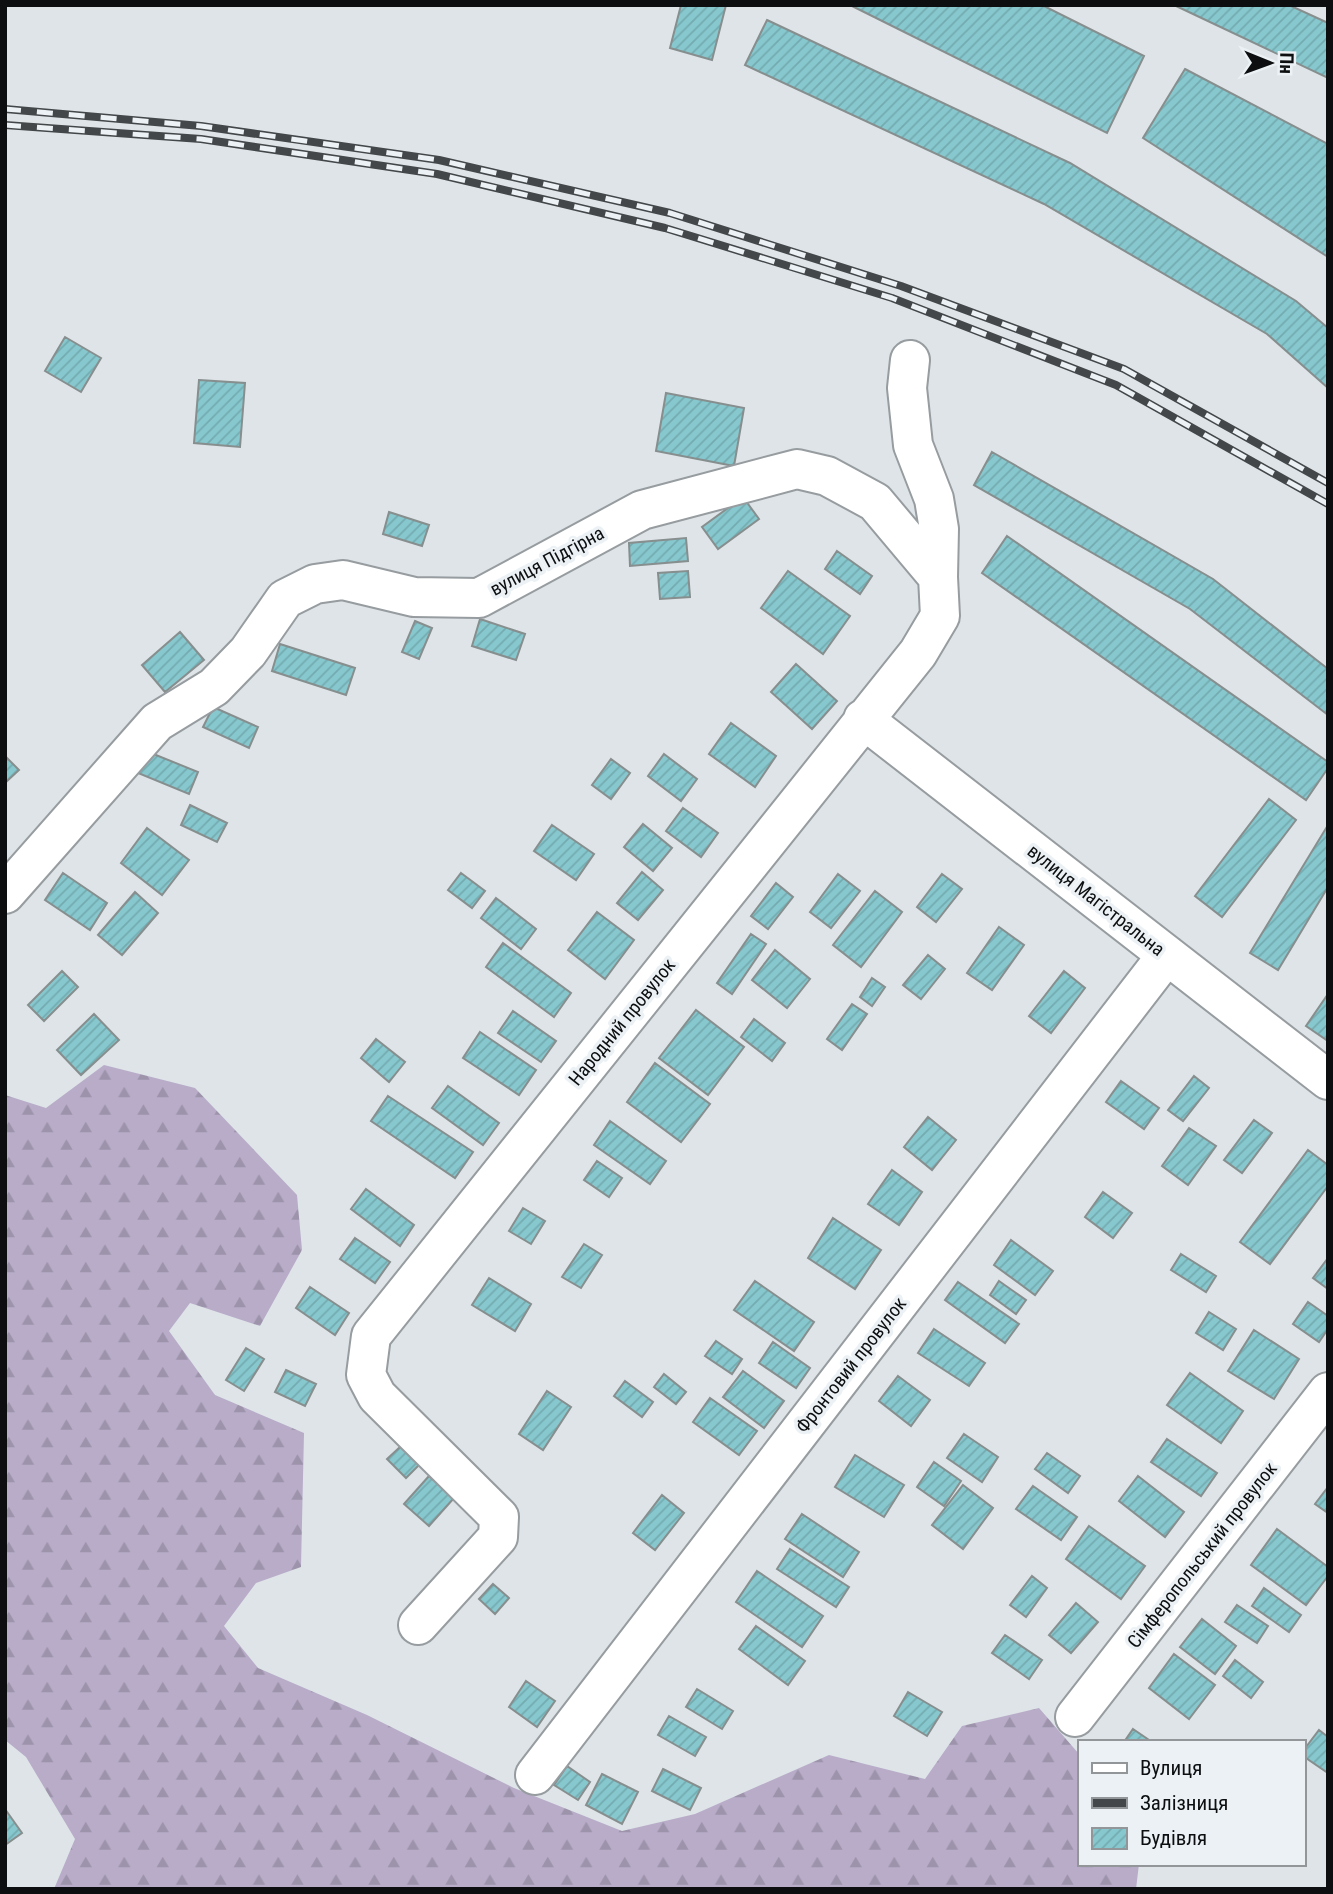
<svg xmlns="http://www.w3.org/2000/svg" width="1333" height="1894" font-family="'Roboto Condensed',sans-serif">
<defs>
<pattern id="forest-firs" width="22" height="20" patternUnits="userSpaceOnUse" patternTransform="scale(1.75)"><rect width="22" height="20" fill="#b8acc9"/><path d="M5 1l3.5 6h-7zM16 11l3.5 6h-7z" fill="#9d93ab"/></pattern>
<pattern id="building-hatch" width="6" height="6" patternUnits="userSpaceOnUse" patternTransform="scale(1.75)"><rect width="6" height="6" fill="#87c8ce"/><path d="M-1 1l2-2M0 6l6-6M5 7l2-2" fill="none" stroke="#73abb0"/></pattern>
</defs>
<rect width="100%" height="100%" fill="#dee4e8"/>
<path fill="url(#forest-firs)" d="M104,1065L195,1088L297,1195L302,1250L260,1326L190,1303L169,1331L215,1395L304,1433L301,1567L256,1583L224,1626L258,1668L367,1715L514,1788L622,1831L695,1814L829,1755L925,1779L962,1726L1039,1708L1079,1754V1864H1139L1136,1889H54L75,1839L26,1757L5,1740V1095L46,1108Z"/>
<path fill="url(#building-hatch)" stroke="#878e8e" stroke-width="2" d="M681,5H726L712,60L670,48Z
M850,5H1042L1144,56L1107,133Z
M1174,5H1289L1328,23V78Z
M767,20L1070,163L1296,301L1328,328V388L1267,334L1044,204L745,65Z
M1185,69L1328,144V257L1143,138Z
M65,337L101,358L81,392L45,371Z
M199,380L245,383L240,447L194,443Z
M666,393L744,408L734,466L656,451Z
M992,452L1213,579L1328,669V715L1190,609L974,485Z
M743,497L759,519L718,549L702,527Z
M389,512L429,525L422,546L383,534Z
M1007,536L1328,762V768L1306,800L982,573Z
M686,538L688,561L630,566L629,543Z
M837,551L872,576L860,594L825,569Z
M688,571L690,597L660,599L658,573Z
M788,571L850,616L823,654L761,608Z
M480,619L525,634L516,660L472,646Z
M415,621L432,628L419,659L402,652Z
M180,632L204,660L165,692L142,665Z
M280,644L355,668L346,695L272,671Z
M796,664L837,701L812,729L771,692Z
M213,707L258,727L249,748L203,727Z
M731,723L776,756L755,787L709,754Z
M146,751L198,772L189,794L138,773Z
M664,754L697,779L681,801L648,776Z
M5,756L19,770L5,783Z
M611,759L630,773L611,799L592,785Z
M1269,799L1296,820L1222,917L1195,896Z
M190,805L227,823L217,842L181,825Z
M683,808L718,833L701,857L666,831Z
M643,824L672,848L653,871L624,847Z
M552,825L594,854L576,880L534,851Z
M1328,825V887L1278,970L1250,953Z
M147,828L189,860L162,895L121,863Z
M642,872L663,890L638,920L617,903Z
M63,873L107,903L90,930L45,900Z
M461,873L485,891L472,908L448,890Z
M838,874L860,891L831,928L810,912Z
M942,874L962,889L936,922L917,907Z
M776,883L793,897L768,929L751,916Z
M875,891L902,912L861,967L833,945Z
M135,892L158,913L122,955L98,935Z
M496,898L536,929L521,949L481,918Z
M597,912L634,940L605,979L568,950Z
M999,927L1024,945L992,990L967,973Z
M751,934L766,944L732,994L717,983Z
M503,943L571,993L554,1017L486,967Z
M775,950L810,979L787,1008L752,980Z
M928,955L945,969L921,999L903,985Z
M62,971L78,987L44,1021L28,1005Z
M1064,971L1085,988L1051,1033L1029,1016Z
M872,978L885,987L872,1006L860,997Z
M1328,994V1041L1306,1026Z
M852,1004L867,1014L842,1050L827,1039Z
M696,1010L744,1047L708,1095L659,1058Z
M513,1011L556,1041L541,1062L498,1033Z
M94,1014L119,1040L81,1075L57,1050Z
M754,1019L785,1043L772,1061L741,1037Z
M480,1032L536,1070L519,1095L463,1058Z
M376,1039L405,1062L389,1082L361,1058Z
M655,1063L710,1104L681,1142L627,1102Z
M1194,1076L1209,1088L1183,1121L1168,1110Z
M1121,1081L1159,1108L1144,1129L1106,1102Z
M448,1086L499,1123L483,1145L432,1108Z
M388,1096L473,1152L455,1178L371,1121Z
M928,1117L956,1140L932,1170L904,1147Z
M1254,1120L1272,1133L1242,1173L1224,1160Z
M610,1121L666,1161L650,1184L594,1145Z
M1189,1128L1216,1146L1188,1185L1162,1166Z
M1308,1150L1328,1165V1186L1270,1264L1240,1242Z
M597,1161L622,1178L609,1197L584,1180Z
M892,1170L922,1192L899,1225L868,1204Z
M366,1189L414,1225L400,1246L351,1209Z
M1103,1192L1132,1213L1113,1238L1085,1217Z
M523,1208L545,1221L531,1244L509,1231Z
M833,1218L881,1250L855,1289L808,1258Z
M355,1238L390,1262L375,1283L340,1259Z
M1011,1240L1053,1271L1035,1295L994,1265Z
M584,1244L602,1255L581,1288L562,1277Z
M1181,1254L1216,1276L1206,1292L1171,1270Z
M1328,1258V1289L1313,1278Z
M489,1278L531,1304L515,1331L472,1305Z
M755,1281L814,1322L794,1351L734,1310Z
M999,1281L1026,1300L1016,1314L990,1295Z
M958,1282L1019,1324L1005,1343L945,1300Z
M310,1287L349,1313L335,1335L296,1308Z
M1308,1302L1328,1316V1329L1319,1342L1293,1324Z
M1209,1312L1236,1329L1223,1350L1196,1333Z
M934,1329L985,1363L969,1386L918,1353Z
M1254,1330L1299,1359L1274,1399L1228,1371Z
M716,1341L742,1359L732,1374L705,1356Z
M773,1342L810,1368L796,1388L759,1363Z
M246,1348L264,1359L244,1391L226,1380Z
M286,1370L316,1384L305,1406L275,1392Z
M743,1371L784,1401L764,1428L723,1397Z
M1190,1373L1243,1411L1221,1443L1167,1405Z
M664,1374L686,1392L676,1404L654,1387Z
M898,1376L930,1400L911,1426L879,1401Z
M625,1381L653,1402L642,1417L614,1396Z
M547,1391L571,1407L543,1450L519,1434Z
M710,1398L757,1431L739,1455L693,1422Z
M964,1434L998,1457L982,1482L947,1458Z
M1167,1439L1217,1473L1201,1496L1151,1462Z
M402,1445L421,1463L406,1478L387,1459Z
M1047,1453L1080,1476L1068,1493L1035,1469Z
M855,1455L904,1485L884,1517L835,1487Z
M934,1462L961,1481L944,1506L917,1487Z
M429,1476L454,1498L429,1526L404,1504Z
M1138,1476L1184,1512L1165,1537L1119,1501Z
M963,1485L993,1508L963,1549L932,1525Z
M1033,1486L1077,1517L1061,1540L1016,1509Z
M1328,1487V1513L1315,1504Z
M662,1495L684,1513L655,1550L633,1533Z
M802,1514L859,1552L843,1577L785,1539Z
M1089,1526L1145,1566L1121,1599L1066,1559Z
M1277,1529L1328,1567V1576L1306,1605L1251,1565Z
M790,1549L849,1587L836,1607L777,1569Z
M757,1571L823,1616L802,1647L736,1602Z
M1032,1576L1047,1588L1026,1617L1010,1605Z
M493,1584L509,1598L495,1614L479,1599Z
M1264,1588L1301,1615L1289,1632L1252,1606Z
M1076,1603L1098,1622L1071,1653L1049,1635Z
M1237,1605L1268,1626L1257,1643L1225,1622Z
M1202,1619L1236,1646L1215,1674L1180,1647Z
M756,1626L805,1661L788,1685L739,1649Z
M1005,1635L1042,1660L1029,1679L992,1653Z
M1174,1654L1215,1685L1189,1719L1149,1688Z
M1235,1660L1263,1682L1251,1698L1223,1676Z
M526,1681L555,1701L537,1727L509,1707Z
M697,1689L733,1711L722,1729L686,1707Z
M908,1692L942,1712L927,1736L894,1716Z
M669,1716L706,1737L695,1756L658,1735Z
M1133,1729L1152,1742H1124Z
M1319,1730L1328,1737V1773L1303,1756V1751Z
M567,1766L590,1782L578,1800L554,1785Z
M663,1769L701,1788L690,1810L652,1791Z
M602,1774L638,1792L622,1824L586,1805Z
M5,1809L22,1833L5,1845Z"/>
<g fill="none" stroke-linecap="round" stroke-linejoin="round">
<defs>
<path id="minor" d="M863,719L1328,1080
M5,894L157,722L214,687L248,652L285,599L315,584L343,580L414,597L479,598L642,510L797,469L827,476L875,502L938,577
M418,1625L498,1537L499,1517L377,1396L366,1375L371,1336L918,653L940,616L938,577L939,529L934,499L913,445L907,388L910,360
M1075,1717L1328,1392
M535,1775L1167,955"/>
</defs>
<use href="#minor" stroke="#969c9f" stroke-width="42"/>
<use href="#minor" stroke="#fff" stroke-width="38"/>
<defs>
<path id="rail" d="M5,109L201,126L439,160L670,213L901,286L1124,369L1328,483
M5,125L201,139L437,174L665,228L892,298L1116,385L1328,504"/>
</defs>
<use href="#rail" stroke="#444749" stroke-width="8"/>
<use href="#rail" stroke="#ebf1f5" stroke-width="5" stroke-dasharray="16" stroke-linecap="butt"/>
</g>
<g text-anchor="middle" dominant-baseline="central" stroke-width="7" stroke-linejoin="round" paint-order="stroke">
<g font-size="19" fill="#0c0e0f" stroke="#ebf1f5">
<text transform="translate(547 561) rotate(-28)">вулиця Підгірна</text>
<text transform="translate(1096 900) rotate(38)">вулиця Магістральна</text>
<text transform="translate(622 1022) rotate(-51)">Народний провулок</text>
<text transform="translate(851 1365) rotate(-52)">Фронтовий провулок</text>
<text transform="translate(1202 1555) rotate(-52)">Сімферопольський провулок</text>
</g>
</g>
<rect width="1333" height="1894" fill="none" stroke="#0c0e0f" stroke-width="14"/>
<rect x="1078" y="1740" width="228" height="126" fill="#ebf1f5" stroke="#929699" stroke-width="2"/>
<rect x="1092" y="1763" width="35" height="10" fill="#ffffff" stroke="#929699" stroke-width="2"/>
<text x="1140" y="1775" font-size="21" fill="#0c0e0f">Вулиця</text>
<rect x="1092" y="1798" width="35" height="10" fill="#444749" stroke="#929699" stroke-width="2"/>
<text x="1140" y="1810" font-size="21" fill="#0c0e0f">Залізниця</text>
<rect x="1092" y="1828" width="35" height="21" fill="url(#building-hatch)" stroke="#929699" stroke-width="2"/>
<text x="1140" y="1845" font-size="21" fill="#0c0e0f">Будівля</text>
<g transform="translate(1270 63) rotate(91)" stroke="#ebf1f5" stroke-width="5" paint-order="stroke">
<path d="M0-5L12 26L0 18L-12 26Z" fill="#0c0e0f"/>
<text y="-10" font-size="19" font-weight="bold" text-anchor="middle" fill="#0c0e0f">Пн</text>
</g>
</svg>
